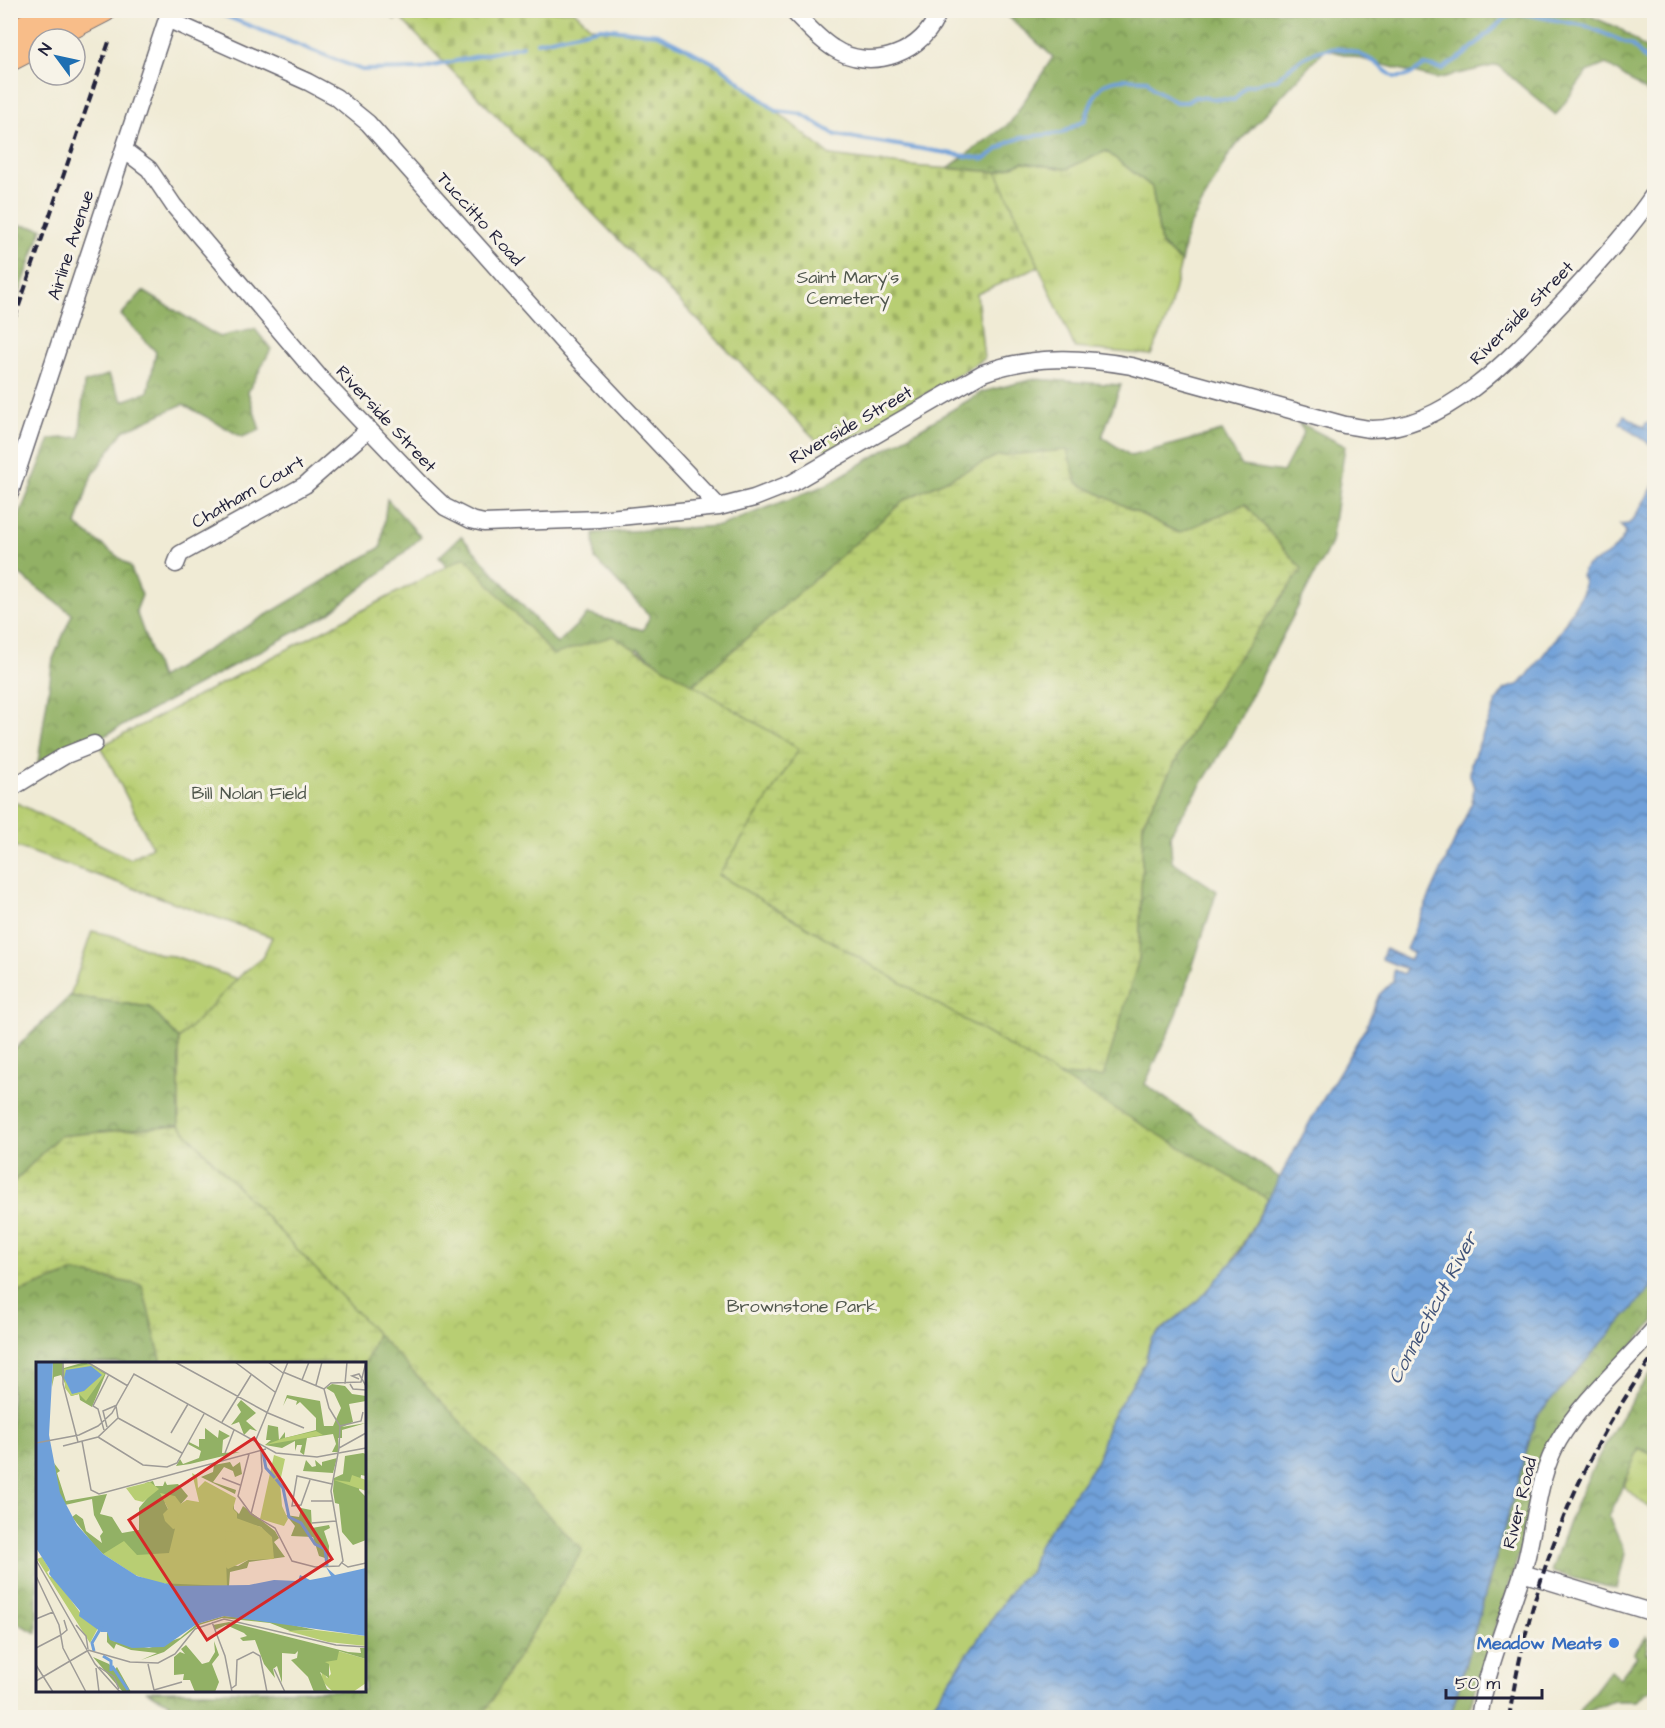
<svg xmlns="http://www.w3.org/2000/svg" width="1665" height="1728" font-family="'Architects Daughter',sans-serif">
<defs>
<pattern id="grass-tufts" width="24" height="20" patternUnits="userSpaceOnUse" patternTransform="scale(1.5)"><rect width="24" height="20" fill="#b8ce73"/><path d="M3 7l-1-3M5 7V3M7 7l1-3M15 17l-1-3M17 17v-4M19 17l1-3" fill="none" stroke="#9eb164"/></pattern>
<pattern id="forest-crowns" width="20" height="18" patternUnits="userSpaceOnUse" patternTransform="scale(1.5)"><rect width="20" height="18" fill="#92b165"/><path d="M2 6a3 3 0 1 1 6 0M12 15a3 3 0 1 1 6 0" fill="none" stroke="#779054"/></pattern>
<pattern id="wetland-marsh" width="20" height="14" patternUnits="userSpaceOnUse" patternTransform="scale(1.5)"><rect width="20" height="14" fill="#b8ce73"/><path d="M1 5h8M5 5V1M11 12h8M15 12V8" fill="none" stroke="#9eb164"/></pattern>
<pattern id="cemetery-stones" width="16" height="16" patternUnits="userSpaceOnUse" patternTransform="scale(1.5)"><rect width="16" height="16" fill="#b8ce73"/><path d="M2 7V4a2 2 0 0 1 4 0v3zM10 15v-3a2 2 0 0 1 4 0v3z" fill="#9eb164"/></pattern>
<pattern id="park-crowns" width="20" height="18" patternUnits="userSpaceOnUse" patternTransform="scale(1.5)"><rect width="20" height="18" fill="#b8ce73"/><path d="M2 6a3 3 0 1 1 6 0M12 15a3 3 0 1 1 6 0" fill="none" stroke="#9eb164"/></pattern>
<pattern id="water-waves" width="16" height="10" patternUnits="userSpaceOnUse" patternTransform="scale(1.5)"><rect width="16" height="10" fill="#6fa0d9"/><path d="M0 5q4-4 8 0t8 0" fill="none" stroke="#5b82b1"/></pattern>
</defs>
<rect width="100%" height="100%" fill="#f7f3e8"/>
<filter id="ink" filterUnits="userSpaceOnUse"><feTurbulence type="fractalNoise" baseFrequency=".0167" numOctaves="2"/><feDisplacementMap in="SourceGraphic" scale="12" xChannelSelector="R" yChannelSelector="G"/><feConvolveMatrix kernelMatrix="1 2 1 2 8 2 1 2 1" color-interpolation-filters="sRGB"/></filter>
<filter id="wash" filterUnits="userSpaceOnUse"><feTurbulence type="fractalNoise" baseFrequency=".008" numOctaves="4" result="noise"/><feDisplacementMap in="SourceGraphic" scale="24" xChannelSelector="R" yChannelSelector="G"/><feGaussianBlur stdDeviation="1.35" result="paint"/><feColorMatrix in="noise" values="0 0 0 0 0 0 0 0 0 0 0 0 0 0 0 0 0 1.4 0 .05"/><feComposite in="paint" operator="in"/></filter>
<g filter="url(#wash)">
<rect width="100%" height="100%" fill="#f0ebd5"/>
<path fill="url(#grass-tufts)" stroke="#6d7857" stroke-width="1.5" d="M1106,151L1152,187L1161,244L1181,262L1168,317L1151,355L1075,348L997,172L1023,162L1066,169Z
M92,931L114,936L162,955L174,956L240,980L179,1039L149,1007L70,996Z
M1640,1448L1648,1453L1654,1451V1512L1624,1487L1632,1460Z"/>
<path fill="url(#forest-crowns)" stroke="#5a6a50" stroke-width="1.5" d="M1002,11H1579L1622,30L1654,55V97L1606,64L1587,72L1556,115L1497,65L1436,79L1325,49L1231,151L1187,231L1181,262L1161,244L1152,187L1106,151L1066,169L1023,162L997,172L948,168L1010,123L1053,57Z
M19,225L42,228L11,318V246Z
M143,291L219,337L255,329L271,349L248,392L260,430L242,437L183,404L123,431L91,477L76,525L130,566L142,595L136,611L160,678L381,547L387,499L421,537L387,568L328,614L102,737L38,762L53,659L72,614L11,568L10,539L50,439L80,437L84,383L108,375L123,401L148,392L156,352L121,315Z
M1034,379L1121,385L1102,437L1131,456L1222,431L1242,466L1283,472L1304,432L1298,422L1345,446L1331,543L1226,745L1170,834L1172,861L1217,891L1177,1014L1145,1084L1280,1178L1241,1250L838,1525L981,1635L924,1717L160,1718L169,1703L146,1691L364,1690V1364L359,1363L366,1362L411,1247L1043,1075L1139,959L1143,822L1209,699L1245,504L1179,533L1077,483L906,499L691,687L638,649L590,685L509,639L439,557L461,536L557,644L588,614L643,630L650,616L595,559L594,533L720,526L826,485L982,392Z
M70,996L149,1007L179,1039V1125L59,1136L11,1185V1047L15,1049Z
M74,1272L142,1285L162,1363L38,1364L37,1633L11,1620V1295Z
M1654,1284V1321L1545,1447L1519,1554L1467,1717L1450,1718L1536,1417Z
M1654,1369V1451L1648,1453L1639,1448L1609,1517L1625,1553L1617,1589L1551,1572C1575,1497 1607,1431 1654,1369Z
M1647,1636L1649,1638L1646,1653L1654,1656V1688L1636,1701H1613L1575,1717L1610,1671L1620,1678L1637,1656L1634,1653Z"/>
<path fill="url(#wetland-marsh)" stroke="#6d7857" stroke-width="1.5" d="M1067,450L1077,483L1179,533L1245,504L1302,569L1209,699L1143,822L1139,959L1103,1077L1043,1075L411,1247L366,1362L359,1363H162L142,1285L74,1272L11,1295V1185L59,1136L179,1125V1039L691,687L906,499L997,456Z"/>
<path fill="url(#cemetery-stones)" stroke="#6d7857" stroke-width="1.5" d="M385,11H574L591,27L658,34L720,65L831,156L910,166L997,172L1039,266L977,294L984,359L828,452L399,17L395,20Z"/>
<path fill="url(#park-crowns)" stroke="#6d7857" stroke-width="1.5" d="M465,557L553,655L613,636L799,749L719,875L1268,1199L1227,1270L1200,1299L1156,1334L1149,1344L1145,1363L1109,1422L1097,1461L1037,1548L1031,1572L1018,1581L924,1717H482L582,1550L179,1125V1039L244,972L262,958L272,937L11,845V800L130,859L152,847L101,746Z"/>
<path fill="url(#water-waves)" stroke="#48618a" stroke-width="1.5" d="M1624,415L1644,427L1646,423L1654,424V447L1620,423Z
M1654,485V1284L1536,1417L1450,1717H924L1018,1581L1031,1572L1037,1548L1097,1461L1109,1422L1145,1363L1151,1339L1200,1299L1238,1255L1313,1116L1366,1027L1379,995L1393,981L1394,970L1404,974L1406,969L1382,959L1385,949L1410,960L1413,952L1406,949L1472,802L1474,788L1470,775L1471,763L1497,700L1505,689L1520,684L1527,676L1556,638L1583,592L1584,581L1581,576L1586,566C1603,558 1619,551 1626,531L1620,525L1628,524L1633,520Z"/>
<g fill="none" stroke-linecap="round" stroke-linejoin="round">
<path stroke="#6fa0d9" stroke-width="4" d="M210,10L362,70L420,69L523,46
M537,42L601,28L658,34L720,66L776,111L801,114L836,135L984,159L1009,142L1024,137L1062,133L1085,120C1099,80 1105,77 1147,80L1154,89L1176,102H1187L1195,97L1234,100L1246,86C1257,85 1265,80 1277,79C1309,48 1336,37 1376,63C1382,67 1389,75 1395,77C1407,79 1416,71 1425,65L1442,69L1464,55L1505,18L1519,13L1586,26L1632,45L1654,69"/>
</g>
</g>
<g filter="url(#ink)">
<g fill="none" stroke-linecap="round" stroke-linejoin="round">
<defs>
<path id="minor" d="M792,10C805,23 818,39 833,48C870,73 926,53 939,10
M167,19L308,82L336,97L368,123L570,350L719,507
M124,150L149,169L174,206L321,379L422,485L445,507L471,520L484,523L599,519L719,507L754,498L792,483L983,373C1031,355 1081,357 1131,366L1345,425C1354,426 1364,429 1372,429C1449,429 1518,350 1566,299C1597,265 1628,232 1654,194
M10,493L170,10
M176,564L180,554L305,485L369,429
M10,789L66,755L94,744
M1522,1573L1654,1613
M1479,1718C1487,1665 1510,1615 1525,1564C1536,1524 1537,1477 1559,1440C1583,1399 1623,1365 1654,1329"/>
<path id="highway" d="M10,34L56,10
M48,39L104,10
M10,59L39,44"/>
</defs>
<use href="#minor" stroke="#6a6871" stroke-width="19"/>
<use href="#highway" stroke="#6a6871" stroke-width="26"/>
<use href="#minor" stroke="#fff" stroke-width="16"/>
<use href="#highway" stroke="#f8bd89" stroke-width="24"/>
<path stroke="#22223b" stroke-width="4" stroke-dasharray="9 4.5" stroke-linecap="butt" d="M10,332L110,39
M1509,1718C1529,1586 1576,1463 1654,1355"/>
</g>
</g>
<circle fill="#3f7fe0" stroke="#f7f3e8" stroke-width="2" cx="1614" cy="1643" r="6"/>
<g text-anchor="middle" dominant-baseline="central" stroke-width="6" stroke-linejoin="round" paint-order="stroke">
<g font-size="18" fill="#22223b" stroke="#f7f3e8">
<text transform="translate(480 219) rotate(48)">Tuccitto Road</text>
<text transform="translate(71 245) rotate(-72)">Airline Avenue</text>
<text transform="translate(1522 313) rotate(-45)">Riverside Street</text>
<text transform="translate(386 419) rotate(47)">Riverside Street</text>
<text transform="translate(851 425) rotate(-30)">Riverside Street</text>
<text transform="translate(248 492) rotate(-30)">Chatham Court</text>
<text transform="translate(1520 1503) rotate(-76)">River Road</text>
</g>
<g font-size="18" fill="#4f564c" stroke="#f7f3e8">
<text x="848" y="277">Saint Mary's<tspan x="848" dy="21">Cemetery</tspan></text>
<text x="249" y="793">Bill Nolan Field</text>
<text x="802" y="1306">Brownstone Park</text>
</g>
<g font-size="18" font-weight="bold" fill="#366cbe" stroke="#f7f3e8" text-anchor="end">
<text x="1602" y="1643">Meadow Meats</text>
</g>
<g font-size="20" font-style="italic" fill="#41547a" stroke="#f7f3e8">
<text transform="translate(1433 1308) rotate(-62)">Connecticut River</text>
</g>
</g>
<g transform="translate(36 1362)">
<rect width="330" height="330" fill="#f0ebd5"/>
<path d="M302,289L330,297V321L317,330H297L285,318L286,308L291,316L295,312L293,303L288,300Z" fill="#b8ce73"/>
<path d="M17,0H27L28,6L49,0L70,11L56,45L44,38L43,32L35,34L25,13L18,15L16,25ZM296,22L309,24L316,32L330,34V39L313,42L317,60L306,65L330,61L306,68V76H302L303,90H296L300,82L297,72L271,76L268,93L264,90L266,83H261L259,89V79L246,86L229,83L235,78H230L232,63L242,65L243,78L249,70V76L280,68V56L264,40L260,43L261,39L251,36L247,44L251,33L284,39L288,64H297L305,46L298,31L290,26ZM205,38L220,51L210,59L221,69L214,67L208,73L203,60L195,63L205,50L201,43ZM169,66L182,76L183,68L194,74L187,78L186,91L204,90L154,102L140,104L144,97L147,102L163,96L165,89L152,82L153,80L163,85V77H169ZM327,91L330,92V114L325,113L323,128L329,134L330,178L317,183L306,170L303,142L299,141L297,129L298,116L307,112L309,94ZM301,96L297,111L267,109L270,98L276,105L280,104L279,98L286,104V100ZM194,100L197,105L204,100L206,112L199,115L197,109L188,105L177,120L200,128L199,132L165,115L177,110L178,103ZM18,101L24,109L21,111L30,139L71,132L64,152L76,155L86,171L103,168V146L113,134L109,121L117,119L119,124H127L129,119L131,123L142,122L152,134L145,142L129,141L132,147L189,202L202,204L212,198L224,197L235,187L234,177L225,165L201,159V153L196,151L198,134V147L203,152L207,144L239,169L243,176L238,180L249,195L213,200L211,206L194,210L193,224H135L67,192L58,183L36,155L40,152L47,157L50,169L66,181L64,174L67,170L58,153L56,137L29,143L23,131ZM265,146L275,148L276,166L293,163L294,166L288,169L293,184L292,204L289,196L283,194L277,175L255,174L259,164L250,153L263,155ZM188,254L232,258L280,268L254,269L234,261L186,256L163,263L128,290L105,298L121,291L95,288L80,282L78,287L71,280V270L77,279L113,286L144,276L161,262ZM193,260L312,290L325,291L324,286H330V297L303,289L301,298L289,300L293,302V316L284,310L291,327L297,330H278L272,315L255,298L261,296L262,289L259,292L246,291V321L241,304L237,307L239,316L228,302L219,278L207,279L204,276L211,274L208,271L190,263L179,268L177,263ZM178,279L183,293L176,302L183,320L179,330H159L154,318H147L148,312L138,313V295L144,290L149,292L145,287L150,283L166,302L173,300L179,290ZM57,295L73,302L78,308L81,305L95,330H87Z" fill="#92b165"/>
<path d="M124,131L139,134L145,142L151,138L225,165L236,175L238,197L212,198L192,207L147,165L137,167L129,159L127,152L132,147Z" fill="#b8ce73"/>
<path d="M238,93L249,97L244,120L246,144L252,157L248,164L224,157Z" fill="#b8ce73"/>
<path d="M54,2L69,12L50,39L43,32L35,34L29,26L28,7ZM280,69L287,73L229,83L248,76ZM156,111L161,114L162,126L169,119L200,136L197,147L201,151V169L189,170L191,224L121,221L99,213L67,192L88,179L101,193L133,191L145,142L151,138L163,140ZM316,113L330,118V129L298,118L314,120ZM114,120L123,127L107,140L99,138L90,126ZM6,195L14,208L11,210L14,215L17,213L45,252L62,266L54,281L1,197ZM280,268L330,274V284L292,280L252,269Z" fill="#b8ce73"/>
<path d="M0,0H17L13,73L24,131L41,163L67,192L101,214L139,224L213,223L238,218L262,219L264,213L274,218L295,214L290,205L299,213L330,206V274L188,254L161,262L128,285L96,286L74,278L71,270H65L43,254L44,249L13,212L14,208L0,186ZM55,4L66,13L48,29L36,32L28,16L30,8Z" fill="#6fa0d9"/>
<path fill="none" stroke="#6fa0d9" stroke-width="3" d="M227,91L230,106L239,116M240,117L247,126L253,155L265,161L279,182L289,187L291,204M58,289L56,281L66,264M67,294L75,299V309M76,304L92,328"/>
<path fill="none" stroke="#9e9b97" stroke-width="1.5" d="M27,0V22L42,80M51,0L92,24M139,0L232,51L268,66M199,0L239,30M232,0L247,11M247,10L288,27M323,17L316,14L323,12L330,24M266,18L273,0M309,22L311,0M314,22L317,27L330,28M280,23L286,0M82,56L146,91M186,60L215,13M304,64L325,59L327,50M71,65L67,49L81,43M68,68L62,47L57,44L73,12M135,71L152,42M62,75L107,103L131,105L141,101L168,52M46,79L55,128L63,132L230,87M219,80L252,0M0,81L43,73L62,64L76,51L98,12L240,91L281,95L330,86M27,84L62,75L82,56L80,44M303,86L304,64L293,46L288,27L295,21L325,20L330,0M189,91L198,68M213,92L202,134L215,152L239,166L256,199L279,205L303,204L307,199L295,129L303,86L330,71M186,116L204,123M274,118L265,143L256,144L261,114L296,122M275,139H296M215,152L226,109L225,89M276,161L300,159M0,198L59,302L84,330M306,201L312,205L330,201M0,214L23,263L27,286L50,330M0,257L17,250M176,260L189,294L196,330M40,263L50,274L52,287M25,273L31,268L28,258M0,286L25,273M52,288L94,300L122,301L139,292L159,267L188,257L300,283L330,285M112,302L118,328M0,303L17,330M63,305L78,315L83,327M60,306L63,330M238,307L249,330M0,319L51,289M196,326L200,323L201,298L217,290L224,294L231,330M118,328L146,320"/>
<path fill="#d62828" fill-opacity="0.15" stroke="#d62828" stroke-width="3" d="M218,76L296,197L171,278L93,158Z"/>
<rect width="330" height="330" fill="none" stroke="#22223b" stroke-width="3"/>
</g>
<rect width="1665" height="1728" fill="none" stroke="#f7f3e8" stroke-width="36"/>
<g transform="translate(57 57) rotate(303)"><circle r="28" fill="#f7f3e8" stroke="#a29fa3" stroke-width="1.5"/>
<path d="M0-4.5L10 22L0 15L-10 22Z" fill="#1f6fb2"/>
<text y="-9" font-size="16" font-weight="bold" text-anchor="middle" fill="#22223b">N</text>
</g>
<path d="M1446 1689v9h96v-9" fill="none" stroke="#22223b" stroke-width="3"/>
<text x="1455" y="1689" font-size="18" fill="#22223b" stroke="#f7f3e8" stroke-width="4.5" paint-order="stroke">50 m</text>
</svg>
